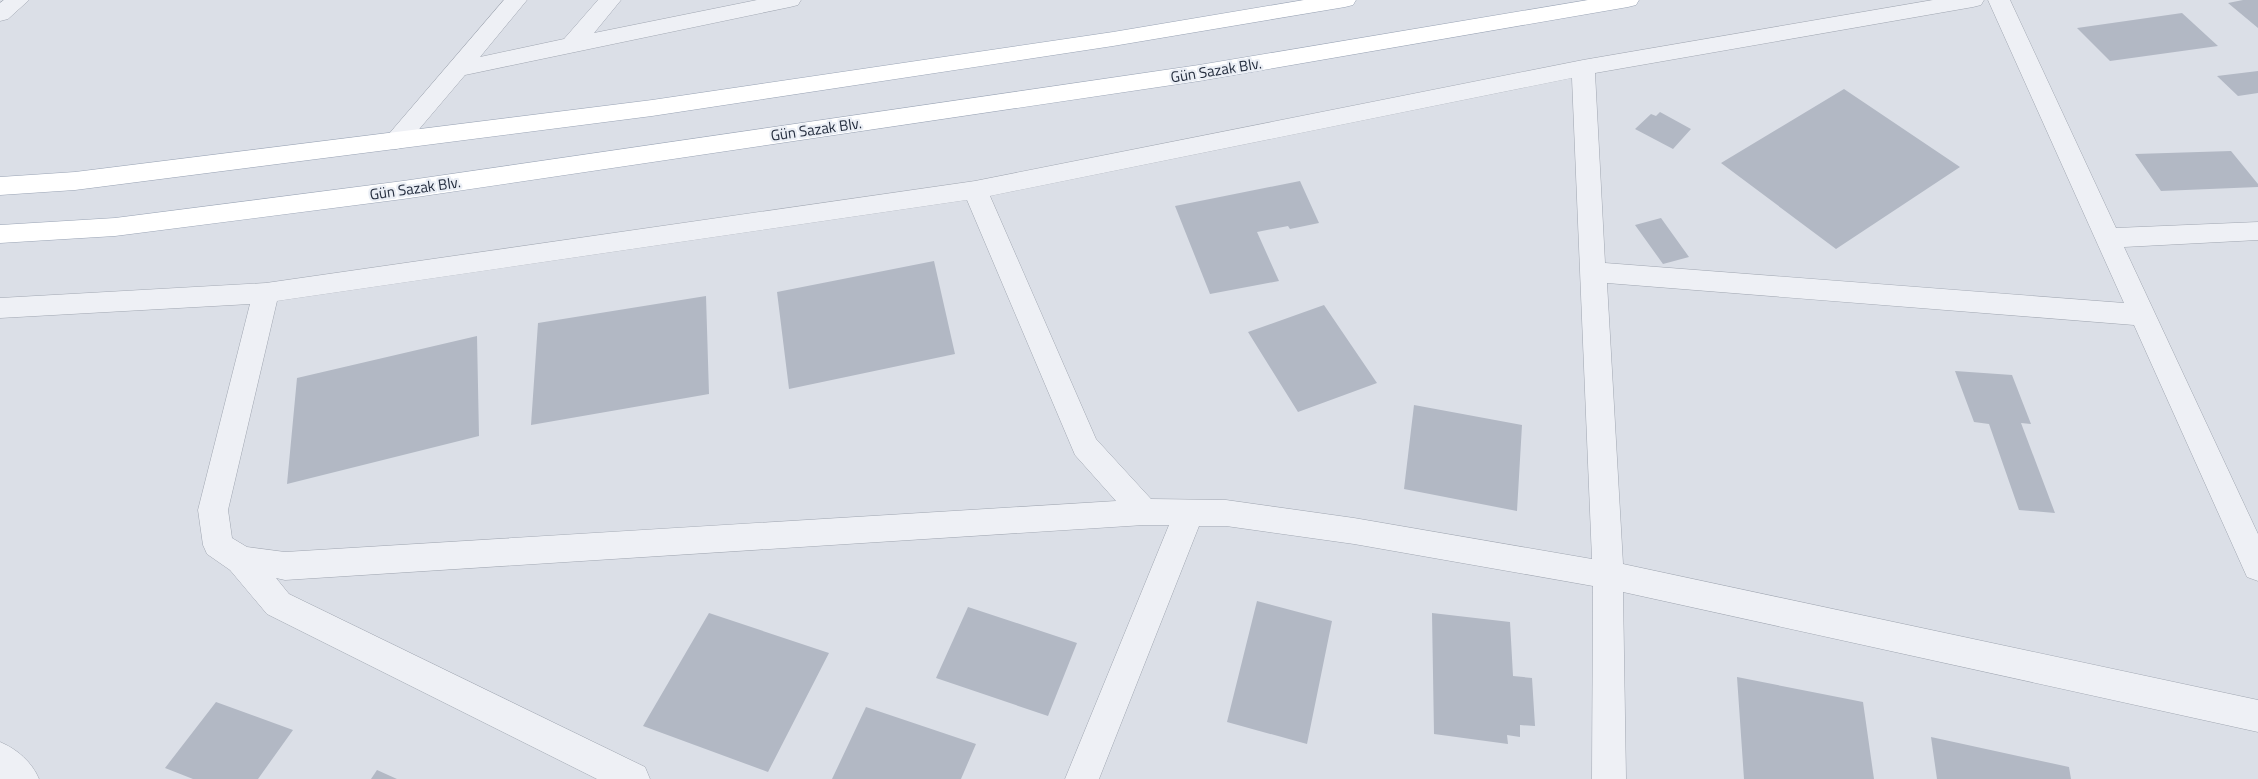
<svg xmlns="http://www.w3.org/2000/svg" width="2258" height="779" font-family="'Titillium Web',sans-serif">
<rect width="100%" height="100%" fill="#dbdfe7"/>
<path fill="#b2b8c4" d="M2243,0H2258V28L2228,3Z
M2182,13L2218,46L2110,61L2077,28Z
M2258,71V93L2238,96L2217,76Z
M1844,89L1960,167L1836,249L1721,163Z
M1660,112L1691,129L1673,149L1635,129L1651,114L1656,116Z
M2231,151L2258,184V187L2161,191L2135,154Z
M1300,181L1319,223L1290,229L1288,226L1257,232L1279,281L1210,294L1175,206Z
M1661,218L1689,257L1663,264L1635,225Z
M934,261L955,354L789,389L777,292Z
M706,296L709,394L531,425L538,323Z
M1324,305L1377,383L1298,412L1248,332Z
M477,336L479,436L287,484L297,378Z
M1955,371L2012,375L2031,424L2021,423L2055,513L2019,510L1989,424L1974,422Z
M1414,405L1522,425L1517,511L1404,489Z
M1257,601L1332,621L1307,744L1227,722Z
M968,607L1077,643L1048,716L936,678Z
M709,613L829,653L768,772L643,726Z
M1432,613L1510,622L1513,676L1532,678L1535,726L1520,725V737L1507,735L1508,744L1434,734Z
M1737,677L1863,702L1874,779H1744Z
M216,702L293,730L258,779H193L165,768Z
M866,707L976,744L961,779H832Z
M1931,737L2069,767L2071,779H1937Z
M377,770L397,779H371Z"/>
<g fill="none" stroke-linecap="round" stroke-linejoin="round">
<defs>
<path id="minor" d="M4,0H29L8,19L0,21V3Z
M504,0H527L480,57L564,39L598,0H621L594,33L757,0H801L798,5L790,7L465,75L404,147L396,149L388,147L384,141L388,135Z
M1933,0H1984L1981,5L1973,7L1595,73L1605,263L2124,303L1988,0H2010L2116,228L2258,222V240L2124,247L2258,534V581L2247,577L2134,325L1607,283L1623,564L2258,700V732L1623,592L1626,779H1592L1593,586L1354,544L1226,526H1199L1099,779H1065L1169,525H1144L285,580L276,578L289,594L645,767L650,779H597L267,614L230,570L207,554L203,545L198,510L250,304L0,318V298L266,283L975,181L1583,60ZM1572,78L1592,559L1354,518L1226,500L1151,499L1096,439L990,196ZM967,200L1075,455L1116,501L285,552L247,547L232,538L228,510L277,301Z
M0,742C17,749 32,762 39,779H0Z"/>
<path id="major" d="M1304,0H1356L1353,5L1345,7L1113,46L652,116L75,190L0,195V177L75,172L652,100L1113,32Z
M1588,0H1639L1636,5L1628,7L1199,81L403,199L115,236L0,243V225L115,218L403,181L1199,65Z"/>
</defs>
<use href="#minor" stroke="#a0a6b1" stroke-width="1"/>
<use href="#major" stroke="#99a3b4" stroke-width="1"/>
<use href="#minor" fill="#eef0f5" fill-rule="evenodd"/>
<use href="#major" fill="#fff" fill-rule="evenodd"/>
</g>
<g text-anchor="middle" dominant-baseline="central" stroke-width="4.5" stroke-linejoin="round" paint-order="stroke">
<g font-size="15" fill="#242d3e" stroke="#eaeef5">
<text transform="translate(1216 70) rotate(-9)">Gün Sazak Blv.</text>
<text transform="translate(816 129) rotate(-8)">Gün Sazak Blv.</text>
<text transform="translate(415 188) rotate(-8)">Gün Sazak Blv.</text>
</g>
</g>
</svg>
